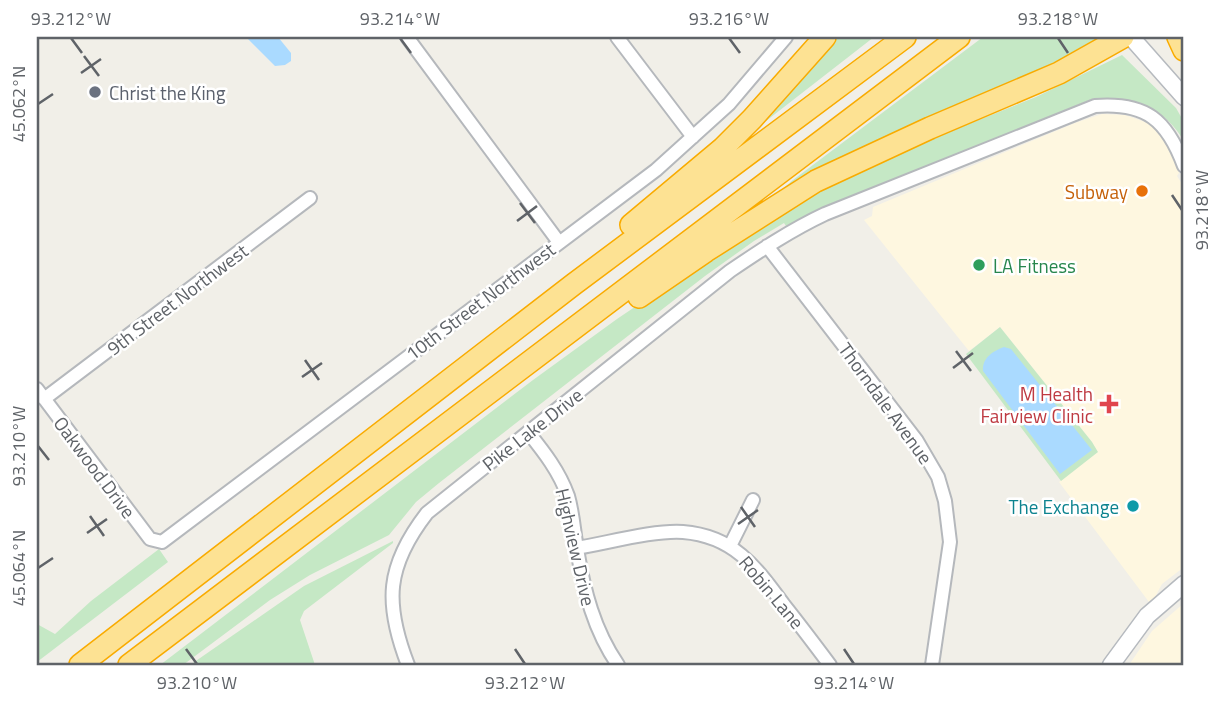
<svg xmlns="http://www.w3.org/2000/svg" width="1221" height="702" font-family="'Titillium Web',sans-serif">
<rect width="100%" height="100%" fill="#f1efe8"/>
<path fill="#fef7e0" d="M1102,114L1125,115L1148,123L1156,129L1173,153L1179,173L1177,176L1184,187V567L1162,584L1155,597L1149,602L1059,482L1097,452L1092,442L1000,327L969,351L864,220L872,216L873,207L1075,123Z
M1184,603V665H1129L1152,631Z"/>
<path fill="#c5e8c5" d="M834,37H874L766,121L763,116Z
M983,37H1104L1078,53L781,196L779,192L793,180Z
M1122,55L1176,108L1184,122V141C1164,107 1131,94 1092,99L859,194L786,226L784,223L754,241L705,276L439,483L416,502L389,535L310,575L270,600L183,665H160L533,380L617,319L792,201L857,169L1036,97Z
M1000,327L1092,442L1098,452L1061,481L966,354Z
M393,541V543L304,611L300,620L315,665H190L304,586Z
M159,549L168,562L37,662V624L55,634L91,601Z"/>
<path fill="#aadaff" d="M246,37H278L291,53V61L285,65L275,66Z
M1004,347L1011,349L1092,450L1060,474L983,371C982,358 993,351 1004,347Z"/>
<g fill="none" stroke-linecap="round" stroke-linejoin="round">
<defs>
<path id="street" d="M407,37L558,241
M617,37L693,137
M767,246L917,441L938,477L945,501L950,542L932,665
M37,389L150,539L162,542L656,170L729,104L786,37
M44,399L310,198
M528,432C544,452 559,471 568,496C573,513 574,531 577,549C584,591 594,630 618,665
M730,546L753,500
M577,548C608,543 653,530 683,532C734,536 756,567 784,605C800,625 815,645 830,665
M408,665C384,603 386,566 427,513L730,271C761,250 791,230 825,214L1095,106C1146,102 1167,120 1184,166"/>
<path id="secondary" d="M1131,37L1184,97
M1111,665L1147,616L1184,584"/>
<path id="highway" d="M1178,37L1184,50
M631,225L723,148L752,119L825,37
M639,297L706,251L816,181L930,128L1059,73L1123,37
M80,665L574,284L905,37
M129,665L959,37"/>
</defs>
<use href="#street" stroke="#b5b8bc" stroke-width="16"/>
<use href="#secondary" stroke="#b6babf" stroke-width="19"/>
<use href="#highway" stroke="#f9ab00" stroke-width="24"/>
<use href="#street" stroke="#fff" stroke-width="12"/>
<use href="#secondary" stroke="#fff" stroke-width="16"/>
<use href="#highway" stroke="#fde293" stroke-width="21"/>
</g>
<path fill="none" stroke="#5f6368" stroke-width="2.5" d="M71,38L82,53M400,38L411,53M729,38L740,53M1058,38L1068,53M84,56L99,76M81,73L101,59M38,104L53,94M1172,195L1182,210M520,203L535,223M517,221L537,206M956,351L971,371M305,360L319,380M953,368L973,353M302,377L322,363M38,446L49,460M741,507L755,527M90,516L104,536M738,524L758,510M87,533L107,519M38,568L53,558M186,649L197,664M515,649L525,664M844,649L854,664"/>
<circle fill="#6b7280" stroke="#fff" stroke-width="2.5" cx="95" cy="92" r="7"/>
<circle fill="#e8710a" stroke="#fff" stroke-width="2.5" cx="1142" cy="191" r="7"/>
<circle fill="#2e9e5b" stroke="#fff" stroke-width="2.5" cx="979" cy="265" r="7"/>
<path fill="#e0444e" stroke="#fff" stroke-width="2.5" d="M1105.5 393.5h7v7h7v7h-7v7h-7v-7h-7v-7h7z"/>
<circle fill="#0f9aa8" stroke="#fff" stroke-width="2.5" cx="1133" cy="506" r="7"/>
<g text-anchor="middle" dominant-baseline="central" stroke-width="5" stroke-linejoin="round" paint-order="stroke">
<g font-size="19" fill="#5b616d" stroke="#fff" text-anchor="start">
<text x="109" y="92">Christ the King</text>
</g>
<g font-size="19" fill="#c56008" stroke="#fff" text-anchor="end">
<text x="1128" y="191">Subway</text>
</g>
<g font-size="19" fill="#27864d" stroke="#fff" text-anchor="start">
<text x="993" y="265">LA Fitness</text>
</g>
<g font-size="19" fill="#5f6368" stroke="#fff">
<text transform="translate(177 299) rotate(-37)">9th Street Northwest</text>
<text transform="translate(480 301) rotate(-37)">10th Street Northwest</text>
<text transform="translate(886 403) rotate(54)">Thorndale Avenue</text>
<text transform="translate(532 429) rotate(-38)">Pike Lake Drive</text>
<text transform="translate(95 467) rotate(53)">Oakwood Drive</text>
<text transform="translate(576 547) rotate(77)">Highview Drive</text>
<text transform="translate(772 592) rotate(50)">Robin Lane</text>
</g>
<g font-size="19" fill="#be3a42" stroke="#fff" text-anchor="end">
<text x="1093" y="393">M Health<tspan x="1093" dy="22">Fairview Clinic</tspan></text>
</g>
<g font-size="19" fill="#0d838f" stroke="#fff" text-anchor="end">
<text x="1119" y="506">The Exchange</text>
</g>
</g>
<rect width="1221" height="702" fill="none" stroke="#ffffff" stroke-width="77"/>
<rect x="38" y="38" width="1144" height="626" fill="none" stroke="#5f6368" stroke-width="2.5"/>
<g font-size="18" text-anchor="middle" fill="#5f6368">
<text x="71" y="25">93.212°W</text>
<text x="400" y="25">93.214°W</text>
<text x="729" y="25">93.216°W</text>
<text x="1058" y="25">93.218°W</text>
<text transform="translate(19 104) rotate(-90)" y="6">45.062°N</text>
<text transform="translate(1202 210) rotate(-90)" y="6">93.218°W</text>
<text transform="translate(19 446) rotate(-90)" y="6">93.210°W</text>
<text transform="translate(19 568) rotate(-90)" y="6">45.064°N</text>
<text x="197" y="689">93.210°W</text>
<text x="525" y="689">93.212°W</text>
<text x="854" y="689">93.214°W</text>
</g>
</svg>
